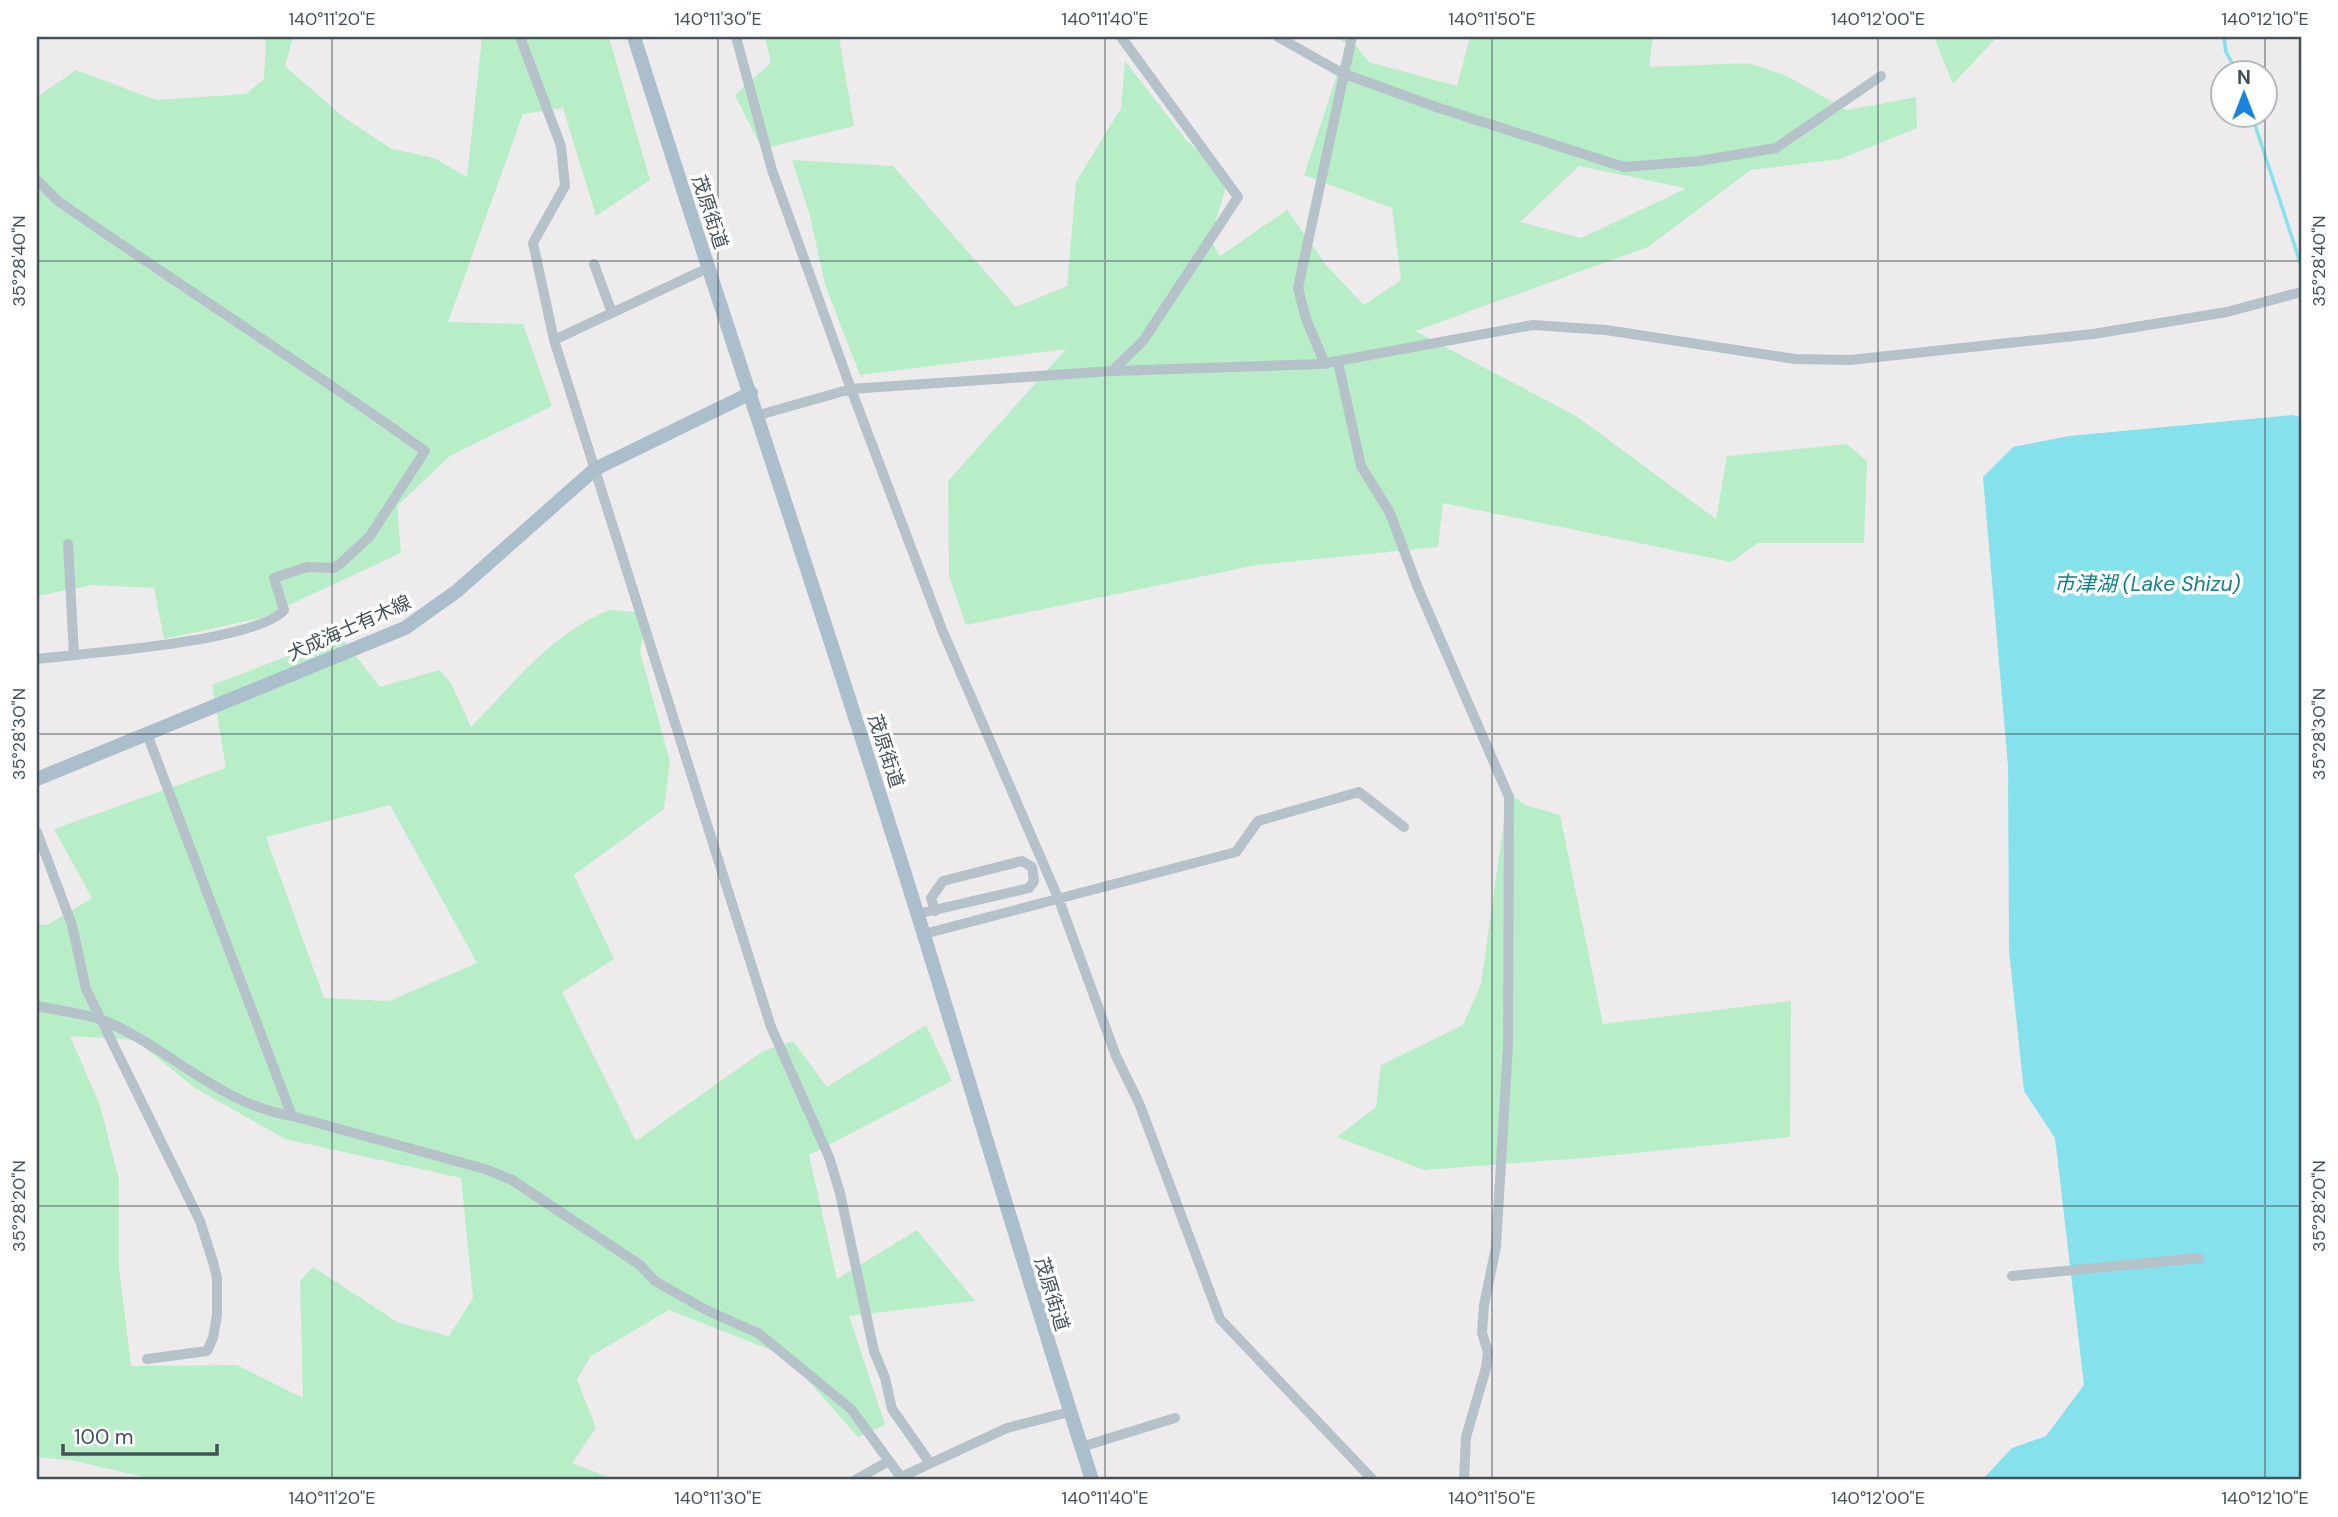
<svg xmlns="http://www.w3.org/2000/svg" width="2338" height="1517" font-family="'DM Sans','Noto Sans JP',sans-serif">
<rect width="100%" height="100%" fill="#eeebec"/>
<path fill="#b8eec7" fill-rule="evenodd" d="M266,37H293L285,66L342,116L390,148L434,158L467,177L482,37H609L650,180L596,216L563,108L523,114L448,322L523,324L552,406L450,456L397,506L401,553L261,618L164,639L154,588L93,585L37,596V97L76,70L156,100L246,94L264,79Z
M765,37H839L854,126L762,149L735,95L771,63Z
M1336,37H1349L1369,62L1457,86L1470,37H1653L1649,67L1748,63L1785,75L1847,110L1916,97L1917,128L1840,159L1751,170L1648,247L1415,331L1576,416L1716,519L1727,456L1847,444L1867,461L1864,543H1758L1731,562L1443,503L1438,547L1257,565L966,625L949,576L948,481L1066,349L860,375L825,285L810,216L792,160L893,166L1016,307L1067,286L1076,182L1121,108L1125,61L1187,141L1229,178L1210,239L1220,256L1287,210L1327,266L1364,305L1401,280L1392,208L1304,175L1347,44ZM1579,166L1685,188V189L1581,238L1520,222Z
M1934,37H1997L1953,84Z
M610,610L634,612L645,628L640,651L670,762L664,809L574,875L614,959L562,992L636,1141L763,1051L793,1041L827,1087L926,1025L952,1081L809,1155L837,1279L917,1230L975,1301L849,1316L885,1425L858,1437L786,1356L669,1310L591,1356L577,1379L596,1428L572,1463L616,1480H157L75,1461L37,1457V924L47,925L92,898L54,829L226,768L212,685L340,636L380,687L439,670L451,683L471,727C513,684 553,632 610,610ZM390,805L477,963L389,1001L324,998L266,837ZM70,1036L135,1040L195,1088L285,1139L461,1178L473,1298L449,1336L399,1323L313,1267L300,1281L303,1398L237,1365L131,1366L119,1267V1180L100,1105Z
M1508,793L1525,805L1560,815L1603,1024L1791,1001L1790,1137L1597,1157L1424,1170L1337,1137L1376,1107L1381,1065L1463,1025L1481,984Z
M730,1477H784L792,1480H705Z"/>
<path fill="#85e1eb" d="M2292,415L2301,417V1480H1982L2012,1448L2046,1436L2084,1385L2055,1138L2024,1091L2009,951L2008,766L1983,477L2013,447L2069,436Z"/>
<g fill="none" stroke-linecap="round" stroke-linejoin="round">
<path stroke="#85e1eb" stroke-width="3.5" d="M2224,37L2226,52L2238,74
M2252,116L2301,265"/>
<path stroke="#b6c2c9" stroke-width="10" d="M520,37L561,146L565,186L533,243L554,340L771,1027L829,1157L840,1193L874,1351L885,1378L892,1409L930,1463
M736,37L772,170L851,389L943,632L1059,900L1116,1056L1139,1103L1220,1319L1373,1480
M1278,37L1342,73L1436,107L1624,167L1699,161L1776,148L1881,76
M37,180L58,201C180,286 304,364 425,451L370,536L340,564L333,568L307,567L274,578L284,610C256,642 85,653 37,659
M594,264L612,313
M554,340L708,268
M1338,362L1361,466L1390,513L1418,588L1509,797L1508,1045L1496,1247L1484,1305L1482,1333L1488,1352L1486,1368L1466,1437L1464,1480
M1325,364L1306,319L1298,288L1352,37
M1112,371L1143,341L1238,197L1121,37
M759,415L851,389L1112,371L1321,364L1533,325L1606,330L1795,359L1850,360L2093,334L2227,312L2301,292
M68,544L74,655
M147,734L292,1116L485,1169L512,1180L640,1265L655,1281L708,1311L758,1333L851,1409L903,1480
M37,832L72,925L86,989L200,1221L213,1262L217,1278V1315L213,1338L207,1351L147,1359
M917,914L1029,888L1034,881L1032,867L1022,861L943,881L931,898L935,911
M924,934L1236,852L1258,821L1359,792L1404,827
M37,1006C59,1011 85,1013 105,1021C169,1048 221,1105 292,1116
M2012,1276L2199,1258
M1081,1447L1175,1418
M901,1477L1007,1428L1069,1412
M855,1480L889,1461"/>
<path stroke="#aabfcb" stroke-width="14" d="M634,37C729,337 831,634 924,935C980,1117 1034,1299 1092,1480
M37,779L405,628L457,591L595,469L751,393"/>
</g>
<path fill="none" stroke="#445159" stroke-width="2" stroke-opacity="0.45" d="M332,37V1480M718,37V1480M1105,37V1480M1492,37V1480M1878,37V1480M2265,37V1480M37,261H2301M37,734H2301M37,1206H2301"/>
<g text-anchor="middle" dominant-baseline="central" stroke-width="7" stroke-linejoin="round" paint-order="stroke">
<g font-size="19" fill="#445159" stroke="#fff">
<text transform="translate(710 212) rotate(72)">茂原街道</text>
<text transform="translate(349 628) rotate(-24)">犬成海士有木線</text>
<text transform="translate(886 751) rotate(72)">茂原街道</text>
<text transform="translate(1052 1294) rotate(73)">茂原街道</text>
</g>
<g font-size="21" font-style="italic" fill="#0d818e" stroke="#fff">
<text x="2147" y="584">市津湖 (Lake Shizu)</text>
</g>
</g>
<rect width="2338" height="1517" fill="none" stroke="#ffffff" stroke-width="77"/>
<g transform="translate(2244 94)"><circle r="33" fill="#ffffff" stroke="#b4b9bd" stroke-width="2"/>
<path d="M0-5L12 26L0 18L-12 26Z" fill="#1883db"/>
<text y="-10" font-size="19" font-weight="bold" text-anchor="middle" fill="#445159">N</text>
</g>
<path d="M63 1444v10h154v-10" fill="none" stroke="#445159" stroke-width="3.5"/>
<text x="74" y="1444" font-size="21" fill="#445159" stroke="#ffffff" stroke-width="5" paint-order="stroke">100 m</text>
<rect x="38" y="38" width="2262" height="1440" fill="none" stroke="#445159" stroke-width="2.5"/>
<g font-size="18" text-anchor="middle" fill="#445159">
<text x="332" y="25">140°11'20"E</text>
<text x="718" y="25">140°11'30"E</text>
<text x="1105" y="25">140°11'40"E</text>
<text x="1492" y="25">140°11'50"E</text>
<text x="1878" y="25">140°12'00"E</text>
<text x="2265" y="25">140°12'10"E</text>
<text transform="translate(19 261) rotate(-90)" y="6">35°28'40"N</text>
<text transform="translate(2319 261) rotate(-90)" y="6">35°28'40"N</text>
<text transform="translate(19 734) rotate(-90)" y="6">35°28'30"N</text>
<text transform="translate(2319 734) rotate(-90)" y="6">35°28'30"N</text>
<text transform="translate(19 1206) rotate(-90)" y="6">35°28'20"N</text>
<text transform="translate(2319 1206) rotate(-90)" y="6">35°28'20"N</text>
<text x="332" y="1504">140°11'20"E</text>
<text x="718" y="1504">140°11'30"E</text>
<text x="1105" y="1504">140°11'40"E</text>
<text x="1492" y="1504">140°11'50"E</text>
<text x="1878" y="1504">140°12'00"E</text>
<text x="2265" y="1504">140°12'10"E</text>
</g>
</svg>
